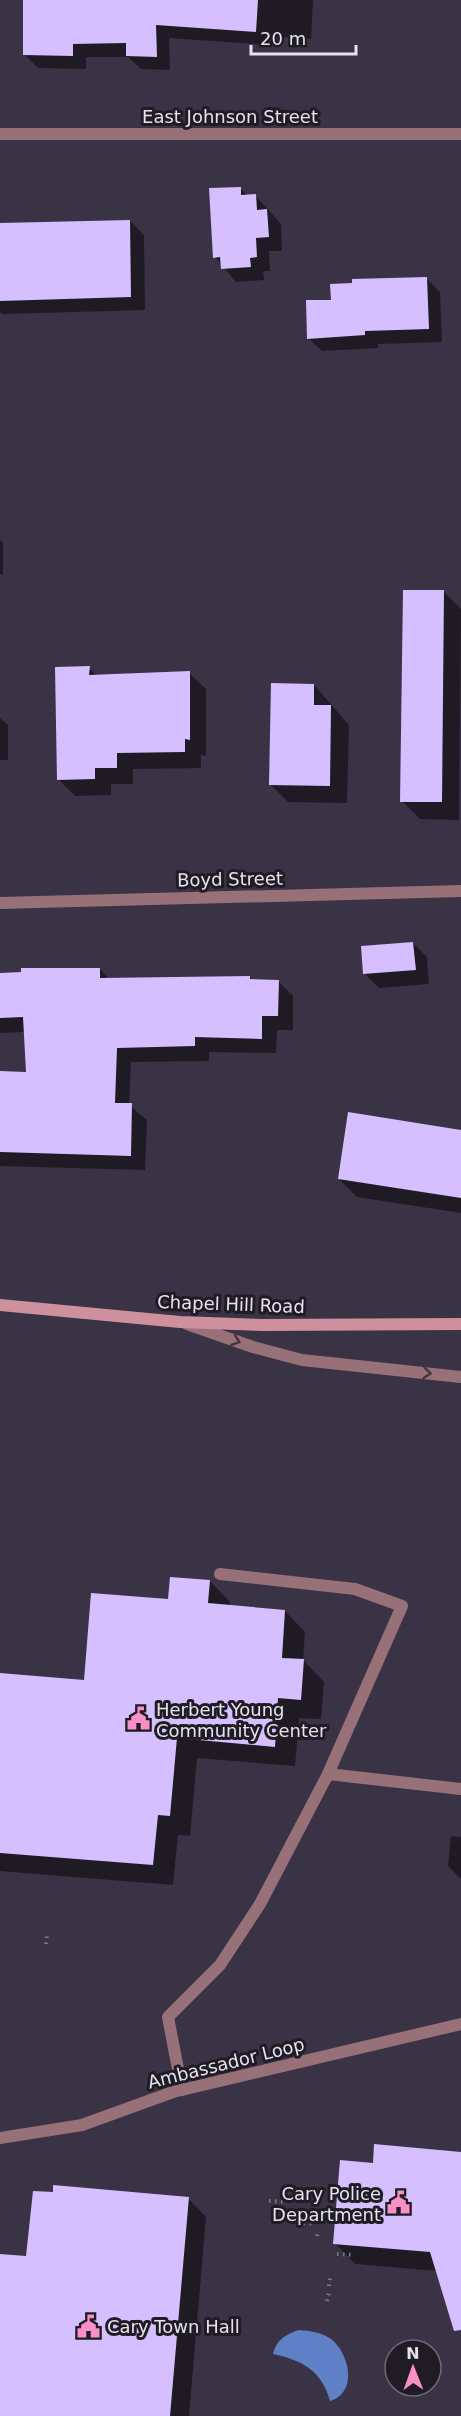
<svg xmlns="http://www.w3.org/2000/svg" width="461" height="2416" font-family="'DejaVu Sans',sans-serif">
<rect width="100%" height="100%" fill="#393345"/>
<path fill="#5f80c6" d="M299,2330C310,2331 321,2332 331,2339C350,2354 358,2393 330,2401C322,2371 302,2360 273,2354C276,2340 286,2334 299,2330Z"/>
<path fill="#0007" d="M33,0H313L311,39L269,36V45L169,38L170,70L141,69L128,57H86V69L38,68L24,54Z
M240,188L248,196L255,195L281,224L282,251H269L270,271H263L264,280L236,282L215,257Z
M130,221L144,235L145,310L2,314L0,312V225Z
M427,279L440,292L442,342L378,344V348L322,351L308,338L332,302L354,285Z
M0,540L3,543V574H0Z
M444,592L461,609L459,820L420,819L402,801Z
M89,668L97,676L189,673L206,689V756L201,755V768L133,769V784H111V795L75,796L58,779Z
M314,685L349,725L347,803L288,802L270,784Z
M0,718L8,725V760H0Z
M413,943L427,957L429,984L379,988L365,974Z
M100,969L110,980L250,977L253,981H278L293,996V1030H277L276,1053L209,1052V1061L131,1062L129,1105L147,1120L145,1170L0,1166V1073H27L26,1032L0,1033V974Z
M461,1131V1213L357,1197L339,1179Z
M210,1581L230,1602V1607L285,1611L305,1632L303,1660L324,1682L321,1719L299,1718L295,1766L197,1758L190,1836L178,1835L173,1885L0,1871V1674L85,1682L170,1601Z
M451,1836L461,1837V1879L448,1866Z
M461,2154V2305L437,2271L355,2264L335,2243L374,2165Z
M188,2198L206,2217L189,2416H0V2256L28,2258Z"/>
<path fill="#d5bfff" d="M23,0H258L256,32L156,25L157,57L126,56V43L73,44V56L23,55Z
M241,187V195L256,194L257,210L267,209L269,237L256,238L257,257L250,258L251,267L221,269L220,257L213,258L209,188Z
M130,220L131,297L0,301V223Z
M427,277L429,329L365,331V335L307,339L306,300H331L330,284L352,283V279Z
M403,590H444L442,802H400Z
M90,666L89,675L190,671V740L185,739V752L117,753V768H95V779L57,780L55,667Z
M271,683L314,684V705H331L330,786L269,785Z
M413,942L416,970L363,974L361,946Z
M21,968H100V978L250,976V979L279,980L278,1016H262V1039L195,1037V1046L117,1048L115,1103H132L131,1156L0,1152V1071L26,1072L23,1017L0,1018V973L21,972Z
M348,1112L461,1130V1198L338,1179Z
M170,1577L210,1580L208,1603L285,1610L282,1658L304,1659L301,1700L278,1698L275,1747L177,1738L170,1816L158,1815L153,1865L0,1853V1673L84,1680L91,1593L168,1599Z
M374,2144L461,2152V2330L454,2331L430,2252L333,2244L340,2160L373,2163Z
M53,2185L189,2197L170,2416H0V2254L26,2256L33,2191L53,2192Z"/>
<g fill="none" stroke-linecap="round" stroke-linejoin="round">
<path stroke="#7f7a89" stroke-width="4" stroke-dasharray="1.5 4.5" stroke-linecap="butt" d="M46,1944L47,1935
M269,2201L286,2202
M291,2216L292,2208
M298,2222L313,2224
M317,2236L318,2230
M337,2254L353,2255
M329,2286L330,2278
M327,2301L329,2293"/>
<path stroke="#987078" stroke-width="12" d="M328,1774L461,1789
M182,2090L168,2017L220,1965L260,1904L328,1774L402,1606L355,1589L220,1574"/>
<path stroke="#987078" stroke-width="12" d="M0,134H461
M0,903L461,891
M0,2138L82,2125L173,2092L461,2024"/>
<path stroke="#987078" stroke-width="12" d="M187,1324L253,1347L302,1360L461,1377"/>
<path stroke="#ce909c" stroke-width="12" d="M0,1305L180,1322L262,1325L461,1324"/>
</g>
<defs><path id="oneway-chevron" d="M-2-3.5L2.5 0L-2 3.5" fill="none" stroke-width="1.6" stroke-linecap="round" stroke-linejoin="round" transform="scale(1.5)"/></defs>
<g stroke="#43353e">
<use href="#oneway-chevron" transform="translate(236 1341) rotate(19)"/>
<use href="#oneway-chevron" transform="translate(427 1373) rotate(5)"/>
</g>
<defs>
<symbol id="civic-bare" viewBox="-9 -9 18 18"><path d="M-.6-6.5H3V-4.5H.6V-3L4-1V1h2V6H-6V1h2V-1L-.6-3ZM-1.2 2.5V6h2.4V2.5Z" fill="#fa8fc7" stroke="#1f1c25" stroke-width="2.5" paint-order="stroke"/></symbol>
</defs>
<g fill-rule="evenodd">
<use href="#civic-bare" x="122" y="1702" width="33" height="33"/>
<use href="#civic-bare" x="382" y="2186" width="33" height="33"/>
<use href="#civic-bare" x="72" y="2310" width="33" height="33"/>
</g>
<g text-anchor="middle" dominant-baseline="central" stroke-width="6" stroke-linejoin="round" paint-order="stroke">
<g font-size="18" fill="#e6e2ee" stroke="#1f1c25">
<text x="230" y="116">East Johnson Street</text>
<text transform="translate(230 879) rotate(-1)">Boyd Street</text>
<text transform="translate(231 1304) rotate(2)">Chapel Hill Road</text>
<text transform="translate(226 2063) rotate(-14)">Ambassador Loop</text>
</g>
<g font-size="18" fill="#e6e2ee" stroke="#1f1c25" text-anchor="start">
<text x="156" y="1709">Herbert Young<tspan x="156" dy="21">Community Center</tspan></text>
<text x="381" y="2193" text-anchor="end">Cary Police<tspan x="381" dy="21">Department</tspan></text>
<text x="107" y="2326">Cary Town Hall</text>
</g>
</g>
<g transform="translate(413 2368) rotate(359)"><circle r="28" fill="#1f1c25" stroke="#6f6b75" stroke-width="1.5"/>
<path d="M0-4.5L10 22L0 15L-10 22Z" fill="#fa8fc7"/>
<text y="-9" font-size="16" font-weight="bold" text-anchor="middle" fill="#e6e2ee">N</text>
</g>
<path d="M251 45v9h105v-9" fill="none" stroke="#e6e2ee" stroke-width="3"/>
<text x="260" y="45" font-size="18" fill="#e6e2ee" stroke="#1f1c25" stroke-width="4.5" paint-order="stroke">20 m</text>
</svg>
